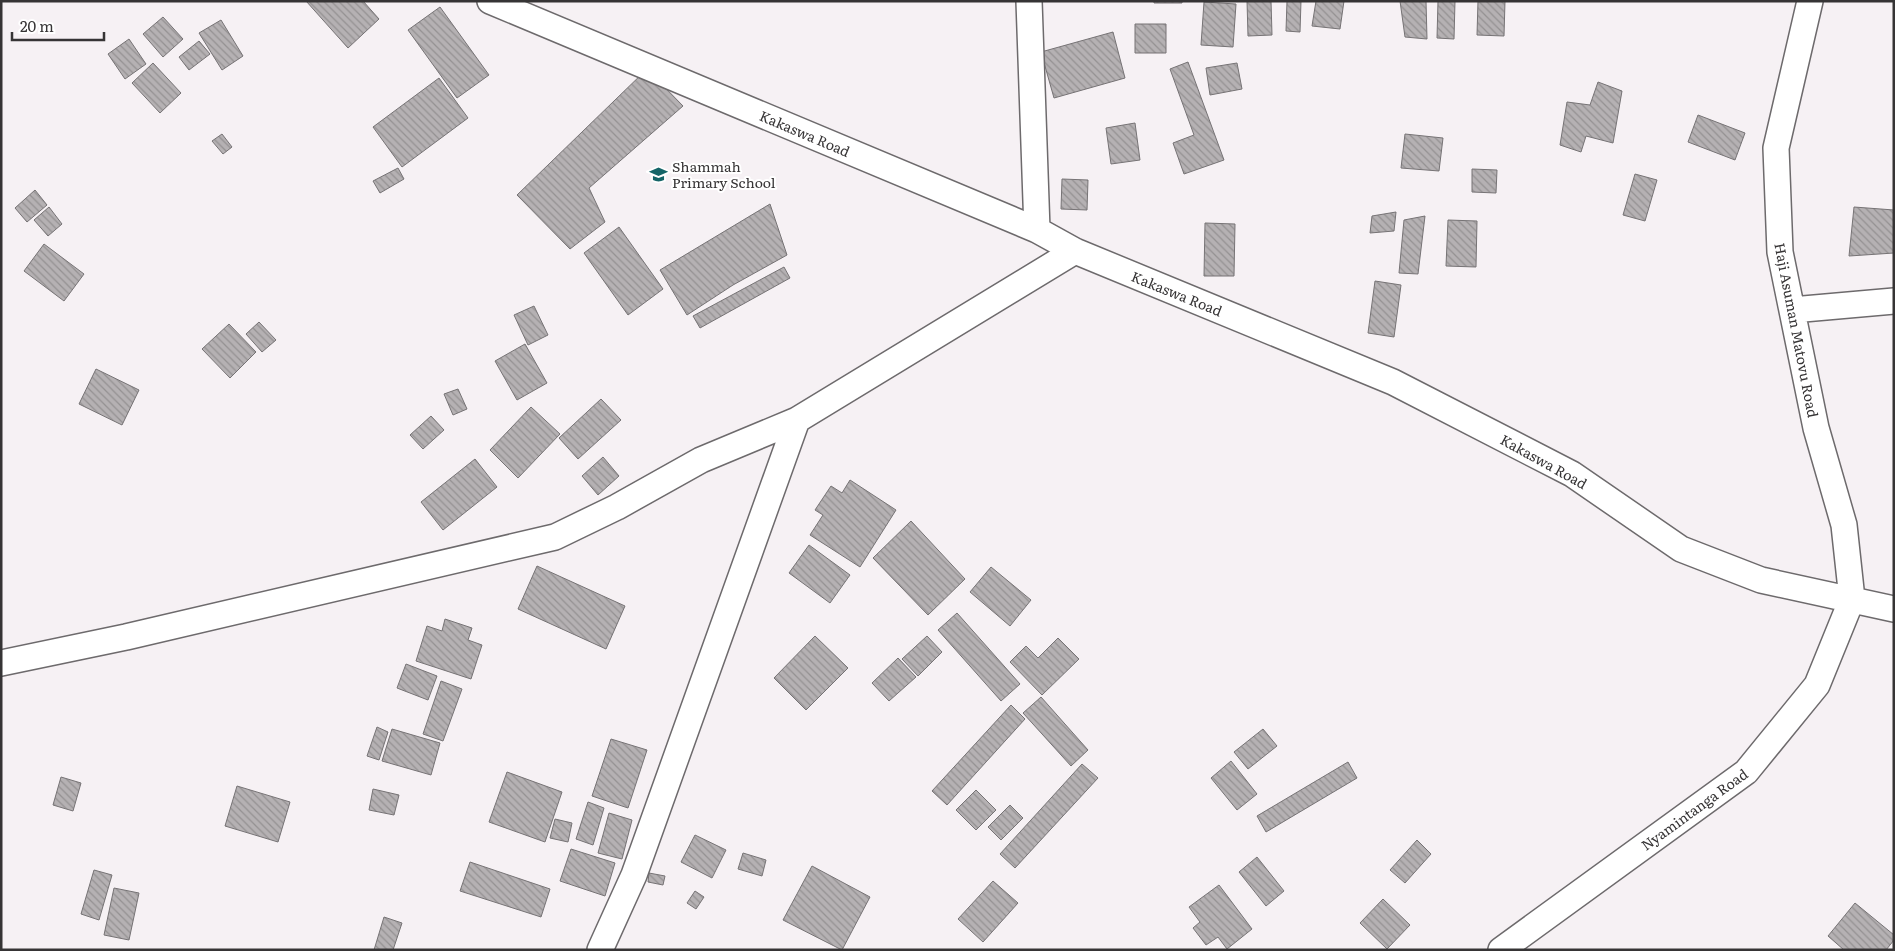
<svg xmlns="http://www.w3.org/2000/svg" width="1895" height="951" font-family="Literata,serif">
<defs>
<pattern id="building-back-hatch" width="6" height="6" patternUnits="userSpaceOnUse" patternTransform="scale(1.25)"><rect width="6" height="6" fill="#b5b1b3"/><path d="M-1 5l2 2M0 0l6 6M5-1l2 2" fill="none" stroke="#949192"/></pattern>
</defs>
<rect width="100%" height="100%" fill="#f6f1f4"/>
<path fill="url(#building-back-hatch)" stroke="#767375" d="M306,1H363L379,19L348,48Z
M1154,1H1182V3H1154Z
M1247,1H1271L1272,35L1248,36Z
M1287,1H1301L1300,32L1286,31Z
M1316,1H1344L1340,29L1312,26Z
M1400,1H1426L1427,39L1405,37Z
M1438,1H1455L1454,39L1437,38Z
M1478,1H1505L1504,36L1477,35Z
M1204,2L1236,4L1233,47L1201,45Z
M440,7L489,75L457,98L408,30Z
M163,17L183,39L163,57L143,34Z
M221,20L243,56L222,70L199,33Z
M1135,24H1166V53H1135Z
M1113,32L1125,78L1054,98L1041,52Z
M129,39L146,64L125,79L108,54Z
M199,41L210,54L189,70L179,57Z
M1188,62L1224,160L1184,174L1173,143L1194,135L1170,69Z
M153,63L181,93L160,113L132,83Z
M1237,63L1242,89L1210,95L1206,68Z
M647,69L683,106L589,188L605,222L570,249L517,195Z
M439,78L468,118L402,167L373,127Z
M1598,82L1622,91L1613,143L1586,136L1581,152L1560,145L1567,102L1590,105Z
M1698,115L1745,133L1735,160L1688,142Z
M1135,123L1140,160L1111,164L1106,128Z
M222,134L232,147L223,154L212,141Z
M1405,134L1443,138L1439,171L1401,168Z
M398,168L404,179L380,193L373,181Z
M1472,169L1497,170L1496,193L1472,192Z
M1635,174L1657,180L1645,221L1623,215Z
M1062,179L1088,180L1087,210L1061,209Z
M35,190L47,205L27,222L15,208Z
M770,204L787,255L733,285L687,315L660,270Z
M49,207L62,224L48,236L34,220Z
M1854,207L1894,210V253L1849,256Z
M1396,212L1394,231L1370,233L1372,216Z
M1425,216L1418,274L1399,273L1404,220Z
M1448,220L1477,221L1476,267L1446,266Z
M1205,223L1235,224L1234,276H1204Z
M619,227L663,289L628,315L584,253Z
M44,244L84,274L64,301L24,271Z
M784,267L790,278L700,328L693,316Z
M1375,281L1401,285L1394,337L1368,333Z
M534,306L548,335L528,345L514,315Z
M259,322L276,340L262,352L246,334Z
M229,324L256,352L230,378L202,349Z
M525,344L547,383L517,400L495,361Z
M96,369L139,390L122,425L79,404Z
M458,389L467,409L453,415L444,394Z
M601,399L621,420L578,459L559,438Z
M531,407L560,434L518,478L490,450Z
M431,416L444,430L423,449L410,435Z
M603,457L619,476L598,495L582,476Z
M475,459L497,487L443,530L421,502Z
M850,480L896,510L860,567L810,535L823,515L815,510L831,486L842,493Z
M911,521L965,579L928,615L873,558Z
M809,545L850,575L830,603L789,573Z
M537,566L625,606L606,649L518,609Z
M991,567L1031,600L1010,626L970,592Z
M957,613L1020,684L1001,701L938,630Z
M445,619L472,628L468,640L482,645L471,679L416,661L427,626L442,631Z
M815,636L848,668L806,710L774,678Z
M927,636L942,652L918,676L902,659Z
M1058,638L1079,659L1042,695L1010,662L1026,646L1038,658Z
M898,658L916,677L889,701L872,683Z
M406,664L437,676L428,700L397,688Z
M441,681L462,689L443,741L423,734Z
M1041,697L1088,750L1071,766L1023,713Z
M1011,705L1025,719L947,805L932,791Z
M377,727L388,732L379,760L367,756Z
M392,729L440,743L431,775L382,761Z
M1263,729L1277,746L1248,769L1234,752Z
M611,739L647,750L628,808L592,796Z
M1231,761L1257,794L1237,810L1211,778Z
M1348,762L1357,778L1266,832L1257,816Z
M1082,764L1098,778L1015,868L1000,854Z
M507,772L562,792L545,842L489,822Z
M61,777L81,783L73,811L53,805Z
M237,786L290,802L278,842L225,826Z
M373,789L399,795L394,815L369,810Z
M976,790L996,810L976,830L956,810Z
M588,802L604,808L593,845L576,839Z
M1010,805L1023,818L1001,840L988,827Z
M609,813L632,820L622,859L598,853Z
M555,819L572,823L568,842L550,838Z
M695,835L726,850L712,878L681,862Z
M1417,840L1431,854L1405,883L1390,870Z
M571,849L615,863L605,896L560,881Z
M743,853L766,860L762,876L738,869Z
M1257,857L1284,891L1266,906L1239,872Z
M470,862L550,889L541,917L460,891Z
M812,866L870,897L842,950L783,920Z
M94,870L112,875L99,920L81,914Z
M649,873L665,876L663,885L648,882Z
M993,881L1018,903L983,942L958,919Z
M1219,885L1252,929L1227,949L1218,937L1206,945L1193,928L1200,922L1189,907Z
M114,888L139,893L129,940L104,935Z
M695,891L704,897L696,909L687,903Z
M1383,899L1410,925L1387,949L1360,923Z
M1855,903L1894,935V940L1886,950H1844L1828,936Z
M384,917L402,923L393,950H374Z"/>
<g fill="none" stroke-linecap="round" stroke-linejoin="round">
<defs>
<path id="street" d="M490,1L1037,230L1075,251L1393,382L1572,474L1681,549L1761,580L1894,609
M1029,1L1037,230
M1792,310L1894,301
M1,663L126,637L555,537L617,507L701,460L797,420L1075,251
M600,950L634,875L797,420
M1501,950L1746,772L1817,685L1852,599L1844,525L1816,428L1780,252L1776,148L1810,1"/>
</defs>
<use href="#street" stroke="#6d6a6c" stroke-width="28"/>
<use href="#street" stroke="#fff" stroke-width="25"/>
</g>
<defs>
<symbol id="school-bare" viewBox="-9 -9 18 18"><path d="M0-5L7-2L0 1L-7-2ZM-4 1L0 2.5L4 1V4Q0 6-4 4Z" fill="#146467" stroke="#fff" stroke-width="2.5" paint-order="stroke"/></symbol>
</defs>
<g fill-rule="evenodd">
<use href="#school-bare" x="646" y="162" width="25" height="25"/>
</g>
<g text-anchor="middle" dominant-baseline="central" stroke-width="4" stroke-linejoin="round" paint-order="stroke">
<g font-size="14" fill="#363435" stroke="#fff">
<text transform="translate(805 133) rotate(23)">Kakaswa Road</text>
<text transform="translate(1177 293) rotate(22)">Kakaswa Road</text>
<text transform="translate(1797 330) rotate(79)">Haji Asuman Matovu Road</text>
<text transform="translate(1544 461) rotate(29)">Kakaswa Road</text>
<text transform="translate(1694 809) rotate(-36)">Nyamintanga Road</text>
</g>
<g font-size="14" fill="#363435" stroke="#fff" text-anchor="start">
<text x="672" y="166">Shammah<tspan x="672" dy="16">Primary School</tspan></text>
</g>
</g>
<rect width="1895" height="951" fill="none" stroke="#363435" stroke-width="5"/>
<path d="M12 32v8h92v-8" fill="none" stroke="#363435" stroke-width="2.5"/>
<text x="20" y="32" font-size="15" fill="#363435" stroke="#ffffff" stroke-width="4" paint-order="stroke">20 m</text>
</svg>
